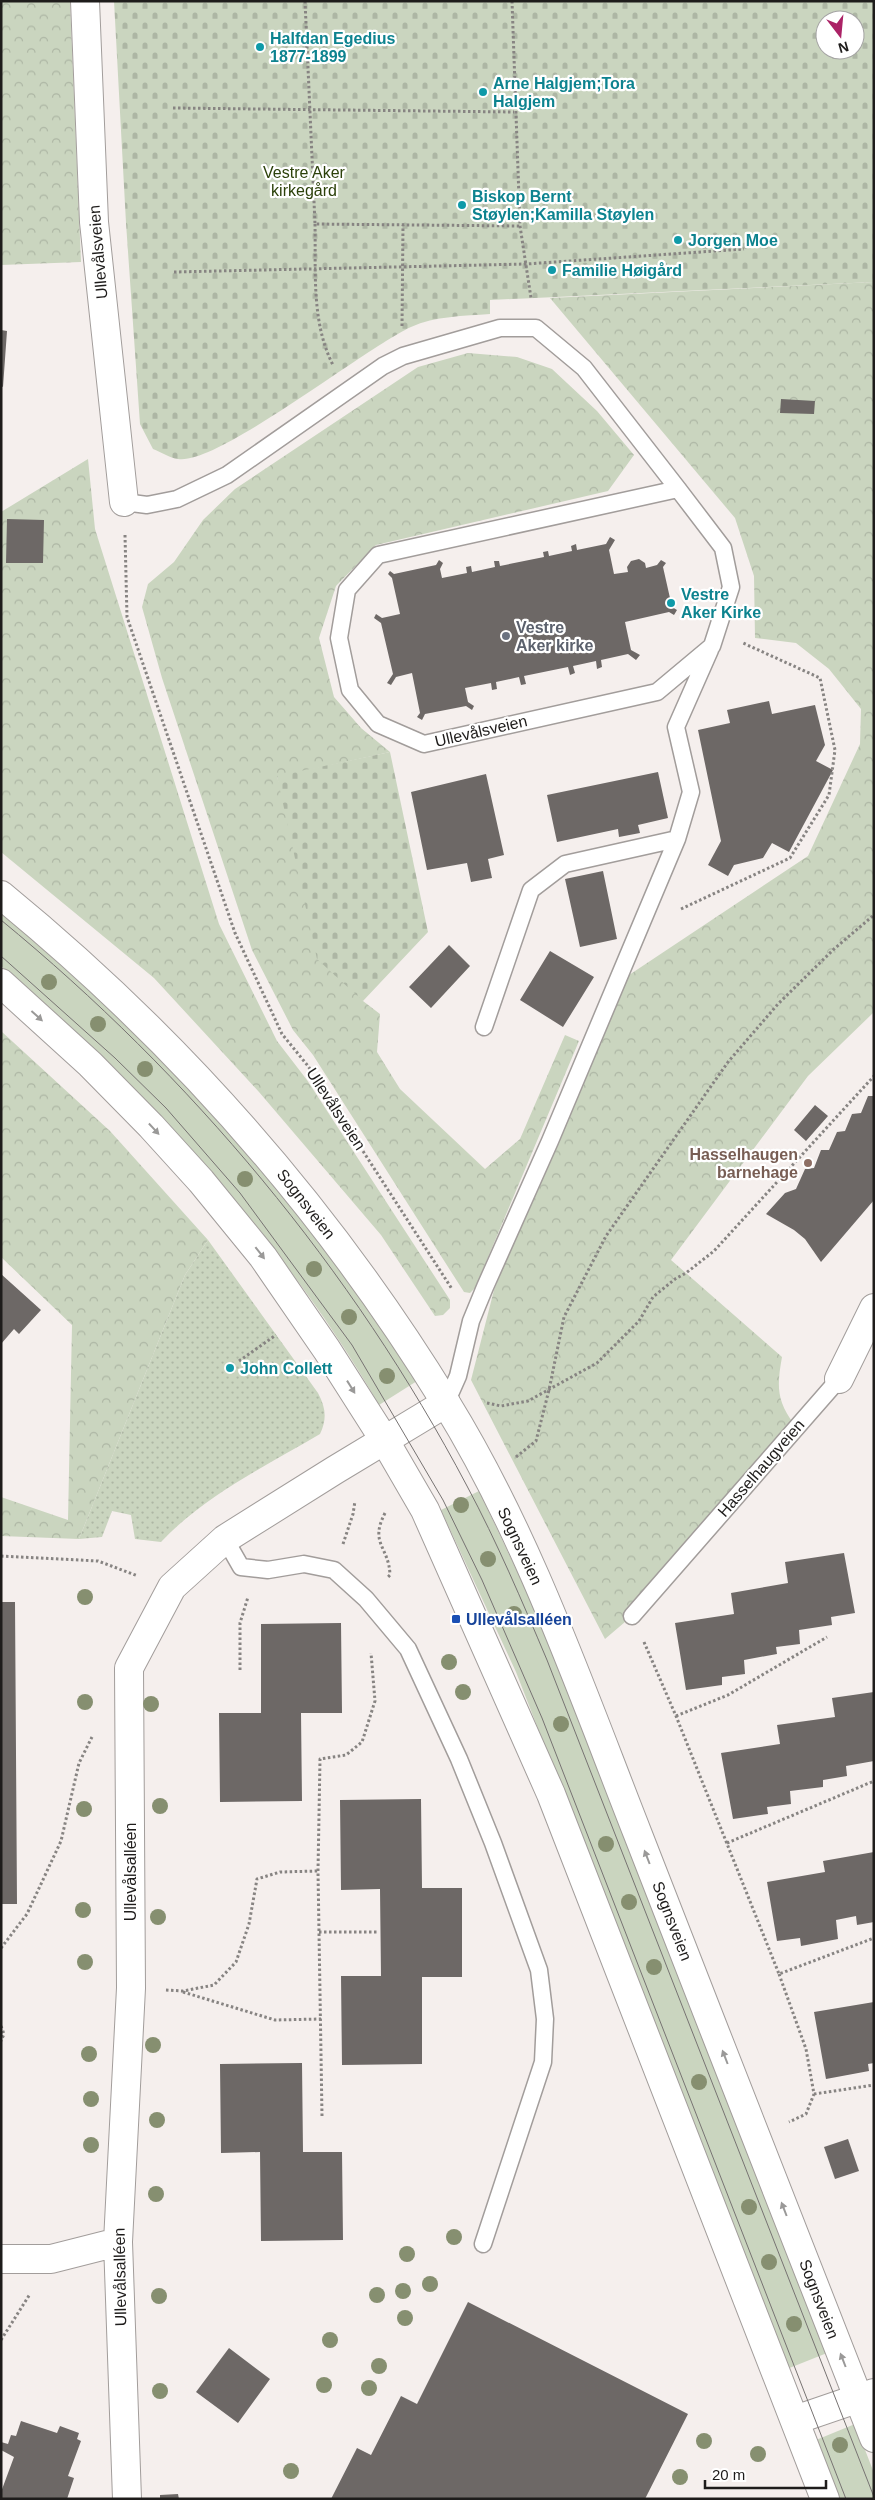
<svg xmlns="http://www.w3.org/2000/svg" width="875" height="2500" font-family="Arial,sans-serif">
<defs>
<pattern id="forest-crowns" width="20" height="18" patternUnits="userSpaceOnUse" patternTransform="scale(1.25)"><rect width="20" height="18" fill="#cad5bf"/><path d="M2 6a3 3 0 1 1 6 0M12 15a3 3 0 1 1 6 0" fill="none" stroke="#adb6a4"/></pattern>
<pattern id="cemetery-stones" width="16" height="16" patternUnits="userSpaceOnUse" patternTransform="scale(1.25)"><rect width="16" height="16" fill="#cad5bf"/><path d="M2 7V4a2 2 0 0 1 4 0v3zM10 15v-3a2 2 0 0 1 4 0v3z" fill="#adb6a4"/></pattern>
<pattern id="park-dots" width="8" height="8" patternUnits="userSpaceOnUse" patternTransform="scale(1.25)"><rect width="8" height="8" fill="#cad5bf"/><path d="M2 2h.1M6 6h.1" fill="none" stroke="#adb6a4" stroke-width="1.8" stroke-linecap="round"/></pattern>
</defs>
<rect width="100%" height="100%" fill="#f5efed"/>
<path fill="#cad5bf" d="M1,909L87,983L236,1136L364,1298L417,1381L379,1405C282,1237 146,1093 1,966Z
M479,1491L543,1626L827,2353L787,2369L516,1672L441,1510Z
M855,2424L874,2473V2499H838L816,2440Z"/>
<path fill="url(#forest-crowns)" d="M1,1H70L81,262L1,265Z
M874,282V1012L808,1076L671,1260L782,1357C777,1385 776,1400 794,1424L632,1616L605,1639L471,1380L494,1290L620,981L808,856L860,744L861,709L829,669L796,643L755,638L754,576L735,518L550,298Z
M468,353L517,357L552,369L597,411L634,455L608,491L376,545L336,586L319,638L334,697L361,728L390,752L277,777L363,1001L380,1014L377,1052L400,1089L485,1169L520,1139L565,1035L579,1041L475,1288L470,1293L464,1292L313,1055L293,1030L252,950L162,678L142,607L148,584L174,562L203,520L235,489L418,367Z
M88,459L95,529L219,924L277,1041L307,1080L450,1300V1308L443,1315L435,1316L381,1235L259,1092L154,978L1,852V512Z
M1,1031L110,1131L208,1240L185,1275L79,1539L1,1536V1497L68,1520L72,1325L1,1257Z"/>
<path fill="url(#cemetery-stones)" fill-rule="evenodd" d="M114,1H874V282L490,300V314C464,316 435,316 411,327C365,348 217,466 178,459C170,458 161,452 153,449L140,424L126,223ZM825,20H855V50H825Z
M390,752L428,932L363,1001L317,959L277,776Z"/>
<path fill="url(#park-dots)" d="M208,1240L318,1393C326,1408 327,1419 320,1434C266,1466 205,1495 161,1542L135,1539L131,1515L112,1511L102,1537L79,1539L185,1275Z"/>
<path fill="#6d6866" d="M1,330L7,331L3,387L1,386Z
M781,399L815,401L814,414L780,413Z
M7,519L44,520L43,563H6Z
M610,537L615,540L609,550L614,574L628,572L627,567L631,561L639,559L645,563L646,568L657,565L661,560L666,563L663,567L672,607L677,610L674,615L669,612L625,622L631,650L640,655L636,660L628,654L601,660L602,667L597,669L596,661L573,666L575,673L570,675L568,667L524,676L526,684L521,685L519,677L496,682L497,689L492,690L491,683L465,688L468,702L474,706L472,710L466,706L425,714L422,720L417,717L420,713L412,673L396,677L391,685L387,683L393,674L381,623L374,618L376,614L382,618L400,614L392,578L388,574L390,571L394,574L436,565L439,560L443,563L440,569L442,578L467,573L466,567L471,566L472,572L495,567L494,561H499L500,566L544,557L543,552L548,551L549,556L572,551L571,546L576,544L577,550L606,544Z
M769,701L772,714L815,705L825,745L816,761L833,770L789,852L772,843L763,858L734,865L728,876L708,865L721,841L698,730L730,723L727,710Z
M658,772L668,818L638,825L640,833L619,837L618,829L557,842L547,795Z
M486,774L504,855L488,859L492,878L471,882L467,863L427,870L411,792Z
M603,871L617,939L580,947L565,879Z
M449,945L470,966L431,1008L409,987Z
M550,951L594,977L563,1027L520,1000Z
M868,1096H874V1200L821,1262L805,1239L794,1230L766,1214L785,1193L796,1189L805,1169L814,1168L821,1150H829L837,1132L845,1131L852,1114L861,1113Z
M815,1105L828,1116L806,1141L794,1130Z
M1,1274L41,1310L19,1334L14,1329L1,1344Z
M844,1553L855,1613L831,1617L832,1625L799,1630L800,1644L776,1647L777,1654L744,1660L745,1674L722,1677V1685L686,1690L675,1623L734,1614L731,1593L788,1583L785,1562Z
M1,1602H15L17,1904H1Z
M341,1623L342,1713H301L302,1801L220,1802L219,1713H261V1624Z
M874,1692V1761L846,1766L847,1776L823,1780V1787L790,1791L791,1804L767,1807L768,1814L733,1819L721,1753L780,1744L777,1725L835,1717L832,1698Z
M421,1799L422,1888H462V1977H422V2064L342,2065L341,1976H381L380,1889L341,1890L340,1800Z
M874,1852V1922L857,1925L856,1916L836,1920L838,1939L801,1946L800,1938L777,1941L767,1882L825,1872L823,1861Z
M874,2002V2063L868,2064L869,2071L826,2079L814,2012Z
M302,2063L303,2152H342L343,2240L261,2241L260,2152L221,2153L220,2064Z
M848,2139L859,2171L835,2179L824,2147Z
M468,2302L688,2414L645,2499H331L357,2448L371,2455L401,2396L417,2404Z
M229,2348L270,2379L238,2423L196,2392Z
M21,2421L57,2433L60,2426L79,2433L77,2439L81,2441L68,2476L74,2478L67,2499H1V2492L14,2457L1,2450V2442L8,2444L11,2435L16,2436Z
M178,2494L179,2499H160V2495Z"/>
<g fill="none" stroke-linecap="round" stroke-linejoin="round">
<defs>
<path id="lane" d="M124,502L147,505L177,499L227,475L383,366L403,356L500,328H536L584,368L678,489L723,548L731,587L712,646L657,692L424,744L378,724L350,690L339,638L347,590L378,555L678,489
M484,1027L531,890L565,864L677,839
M446,1403L458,1376L471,1321L485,1287L550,1141L677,839L691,792L676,727L710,650
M225,1539L241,1567L268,1570L304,1564L334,1570L366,1599L408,1649L459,1759L493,1843L539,1970L545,2019L543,2062L483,2244
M632,1616L839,1379"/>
<path id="street" d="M85,1L94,222L124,502
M839,1379L874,1308
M1,2259H51L118,2242
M795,2420L874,2393
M127,2499L118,2242L131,1988L129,1668L172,1587L225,1539L335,1470L446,1403"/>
<path id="secondary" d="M1,895C177,1039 327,1209 446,1403C528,1536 580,1687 637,1832C716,2034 794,2236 874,2438
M1,983L90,1064L151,1126L201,1181L263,1257L327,1350L385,1441L425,1510L551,1794L825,2499"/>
</defs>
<use href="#lane" stroke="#a29d9b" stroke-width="19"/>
<use href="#street" stroke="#a29d9b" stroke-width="30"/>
<use href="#secondary" stroke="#a29d9b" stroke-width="30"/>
<path stroke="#878482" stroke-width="3" stroke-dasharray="2.5 2.5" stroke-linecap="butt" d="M305,1L315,224L520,226
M512,1L520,226L531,298
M173,108L514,112
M315,224C316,271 311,322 333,365
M174,272L526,264L744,249
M402,326L403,225
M125,535L127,617L235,933L282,1034L308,1066L452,1289
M681,909L790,858L829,795L835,750L820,678L743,643
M239,1361L276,1335
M487,1403L501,1406L528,1401L597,1363L639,1321L653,1297L675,1279L686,1273L714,1251L874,1076
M516,1457L536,1441L549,1390L564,1317L606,1236L728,1062L778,1004L834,949L874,915
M385,1513C369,1544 389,1546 390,1575L387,1578
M343,1544L353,1514L355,1501
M1,1556L98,1561L138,1576
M644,1642L676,1716L779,1974L874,1938
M240,1670V1623L248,1597
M676,1716L728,1695L827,1637
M727,1843L874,1781
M319,1932H377
M1,1948L27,1914L61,1841L79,1763L92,1737
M779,1974L806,2049L814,2094L806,2114L789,2122
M166,1990L183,1991L214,1985L236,1962L249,1924L257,1879L280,1872L318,1871
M183,1992L275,2020L321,2019
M1,2026L4,2034L1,2041
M814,2094L874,2085
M322,2116L318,1871L320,1759L346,1755L362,1742L375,1701L371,1653
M1,2340L30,2294"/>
<use href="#lane" stroke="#fff" stroke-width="16"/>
<use href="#street" stroke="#fff" stroke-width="28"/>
<use href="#secondary" stroke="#fff" stroke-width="28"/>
<path stroke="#777372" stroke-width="1" d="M1,920C191,1076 352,1268 467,1486C497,1542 522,1601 547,1660L874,2497
M1,956L115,1058L166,1108L240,1193L352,1345L443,1500L482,1580L542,1718L846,2499"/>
</g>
<g fill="#868f70">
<circle cx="49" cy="982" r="8"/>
<circle cx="98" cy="1024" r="8"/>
<circle cx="145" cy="1069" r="8"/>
<circle cx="245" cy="1179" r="8"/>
<circle cx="314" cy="1269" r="8"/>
<circle cx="349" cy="1317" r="8"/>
<circle cx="387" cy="1376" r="8"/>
<circle cx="461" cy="1505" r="8"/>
<circle cx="488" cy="1559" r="8"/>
<circle cx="85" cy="1597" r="8"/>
<circle cx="514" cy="1614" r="8"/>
<circle cx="449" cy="1662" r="8"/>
<circle cx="463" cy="1692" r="8"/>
<circle cx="85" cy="1702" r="8"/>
<circle cx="151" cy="1704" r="8"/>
<circle cx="561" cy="1724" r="8"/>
<circle cx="160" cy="1806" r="8"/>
<circle cx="84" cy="1809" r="8"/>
<circle cx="606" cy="1844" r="8"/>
<circle cx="629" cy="1902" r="8"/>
<circle cx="83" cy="1910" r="8"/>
<circle cx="158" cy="1917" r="8"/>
<circle cx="85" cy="1962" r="8"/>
<circle cx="654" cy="1967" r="8"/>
<circle cx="153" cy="2045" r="8"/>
<circle cx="89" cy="2054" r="8"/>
<circle cx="699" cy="2082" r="8"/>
<circle cx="91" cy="2099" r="8"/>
<circle cx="157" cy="2120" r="8"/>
<circle cx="91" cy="2145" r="8"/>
<circle cx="156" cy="2194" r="8"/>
<circle cx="749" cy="2207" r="8"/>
<circle cx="454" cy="2237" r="8"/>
<circle cx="407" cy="2254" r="8"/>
<circle cx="769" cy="2262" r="8"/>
<circle cx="430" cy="2284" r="8"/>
<circle cx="403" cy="2291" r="8"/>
<circle cx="377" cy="2295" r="8"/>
<circle cx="159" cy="2296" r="8"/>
<circle cx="405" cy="2318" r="8"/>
<circle cx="794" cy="2324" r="8"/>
<circle cx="330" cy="2340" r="8"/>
<circle cx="379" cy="2366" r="8"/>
<circle cx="324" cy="2385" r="8"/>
<circle cx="369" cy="2388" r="8"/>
<circle cx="160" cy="2391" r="8"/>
<circle cx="704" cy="2441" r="8"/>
<circle cx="840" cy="2445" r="8"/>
<circle cx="758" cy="2454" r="8"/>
<circle cx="291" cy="2471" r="8"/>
<circle cx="680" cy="2477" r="8"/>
</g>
<defs><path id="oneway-solid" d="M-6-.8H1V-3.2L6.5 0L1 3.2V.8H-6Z" transform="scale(1.25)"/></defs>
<g fill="#9a9998">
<use href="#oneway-solid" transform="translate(37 1016) rotate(42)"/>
<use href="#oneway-solid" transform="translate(154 1129) rotate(47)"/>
<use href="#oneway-solid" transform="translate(260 1253) rotate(52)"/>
<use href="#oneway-solid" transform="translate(351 1387) rotate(58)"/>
<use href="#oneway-solid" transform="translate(647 1857) rotate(-111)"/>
<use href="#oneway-solid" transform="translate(725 2057) rotate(-111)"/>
<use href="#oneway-solid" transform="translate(784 2209) rotate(-111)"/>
<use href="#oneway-solid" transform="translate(843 2360) rotate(-111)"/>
</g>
<g fill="#0f9aa8" stroke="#fff" stroke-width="2">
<circle cx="260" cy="47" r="5"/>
<circle cx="483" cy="92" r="5"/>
<circle cx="462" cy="205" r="5"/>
<circle cx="678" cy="240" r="5"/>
<circle cx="552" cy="270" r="5"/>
<circle cx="671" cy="603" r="5"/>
<circle cx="230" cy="1368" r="5"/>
</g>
<circle fill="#6b7280" stroke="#fff" stroke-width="2" cx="506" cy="636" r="5"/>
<circle fill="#8d6e63" stroke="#fff" stroke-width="2" cx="808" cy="1163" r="5"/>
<rect fill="#1a4fb4" stroke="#fff" stroke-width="2" x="451" y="1614" width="10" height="10" rx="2.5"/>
<g text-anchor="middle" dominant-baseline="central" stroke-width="4.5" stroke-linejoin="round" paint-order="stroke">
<g font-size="16" font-weight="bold" fill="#0d838f" stroke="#fff" text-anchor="start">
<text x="270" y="38">Halfdan Egedius<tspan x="270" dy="18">1877-1899</tspan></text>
<text x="493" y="83">Arne Halgjem;Tora<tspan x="493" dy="18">Halgjem</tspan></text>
<text x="472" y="196">Biskop Bernt<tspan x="472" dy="18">Støylen;Kamilla Støylen</tspan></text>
<text x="688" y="240">Jorgen Moe</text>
<text x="562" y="270">Familie Høigård</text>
<text x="681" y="594">Vestre<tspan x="681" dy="18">Aker Kirke</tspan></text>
<text x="240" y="1368">John Collett</text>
</g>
<g font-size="16" fill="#2c410a" stroke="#fff">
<text x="304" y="172">Vestre Aker<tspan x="304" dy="18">kirkegård</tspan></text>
</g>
<g font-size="16" fill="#1e1c1b" stroke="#fff">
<text transform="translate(98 252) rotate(-95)">Ullevålsveien</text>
<text transform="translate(481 731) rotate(-13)">Ullevålsveien</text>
<text transform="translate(336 1109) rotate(57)">Ullevålsveien</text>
<text transform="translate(306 1204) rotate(52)">Sognsveien</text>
<text transform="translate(761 1468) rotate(-49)">Hasselhaugveien</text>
<text transform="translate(520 1546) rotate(65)">Sognsveien</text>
<text transform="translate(130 1872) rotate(-90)">Ullevålsalléen</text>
<text transform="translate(672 1921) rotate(69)">Sognsveien</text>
<text transform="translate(120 2277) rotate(-91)">Ullevålsalléen</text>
<text transform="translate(819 2299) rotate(69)">Sognsveien</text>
</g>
<g font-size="16" font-weight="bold" fill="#5b616d" stroke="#fff" text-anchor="start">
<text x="516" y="627">Vestre<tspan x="516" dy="18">Aker kirke</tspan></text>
</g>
<g font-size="16" font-weight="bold" fill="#785e54" stroke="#fff" text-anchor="end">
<text x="798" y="1154">Hasselhaugen<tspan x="798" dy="18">barnehage</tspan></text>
</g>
<g font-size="16" font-weight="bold" fill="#164399" stroke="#fff" text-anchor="start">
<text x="466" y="1619">Ullevålsalléen</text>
</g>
</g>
<rect width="875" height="2500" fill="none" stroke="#1e1c1b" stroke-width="5"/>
<g transform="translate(840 35) rotate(164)"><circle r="24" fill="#ffffff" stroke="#a5a4a4"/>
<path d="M0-4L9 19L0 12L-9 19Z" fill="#ab2266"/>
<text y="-8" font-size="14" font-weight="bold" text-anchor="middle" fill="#1e1c1b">N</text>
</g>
<path d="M705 2480v8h121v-8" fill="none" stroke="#1e1c1b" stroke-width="2.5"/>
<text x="712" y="2480" font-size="15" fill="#1e1c1b" stroke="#ffffff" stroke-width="4" paint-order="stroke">20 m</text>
</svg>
